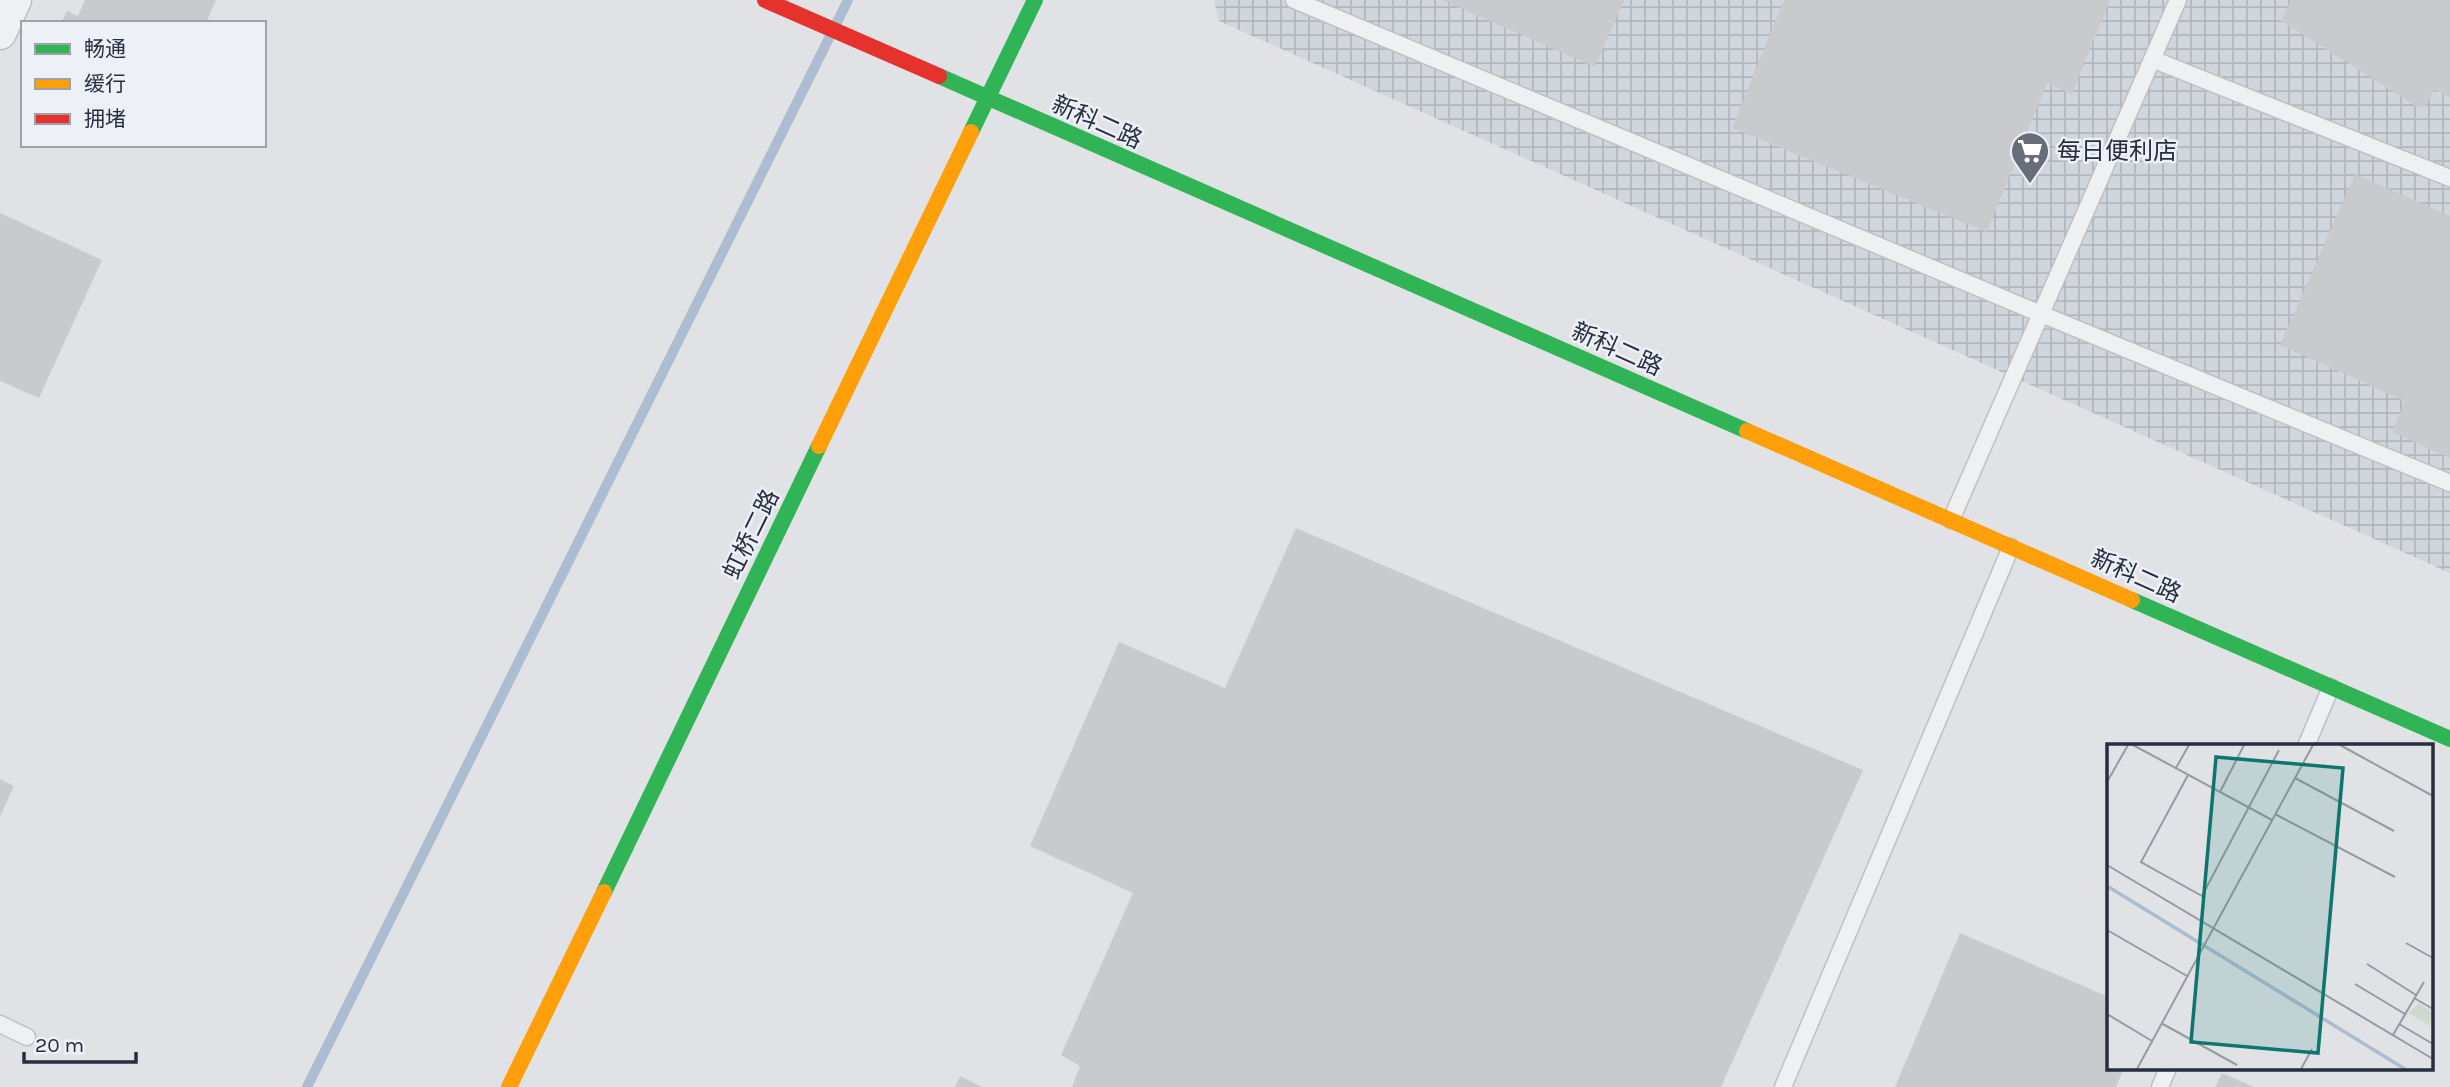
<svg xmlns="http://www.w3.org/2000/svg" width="2450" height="1087" font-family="Karla,'Noto Sans SC',sans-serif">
<defs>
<pattern id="industrial-grid" width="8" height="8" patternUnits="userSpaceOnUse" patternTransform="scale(1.75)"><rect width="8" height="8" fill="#d1d5dc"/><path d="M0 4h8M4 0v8" fill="none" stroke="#b3b7be"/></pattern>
</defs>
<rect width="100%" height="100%" fill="#e0e2e5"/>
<path fill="url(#industrial-grid)" d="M1214,0H2450V573L1219,21Z"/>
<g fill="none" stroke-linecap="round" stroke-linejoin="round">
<path stroke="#acbdd2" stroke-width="10" d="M307,1087L848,0"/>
</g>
<path fill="#c8cacd" d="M85,0H216L206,23H61L67,11L78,16Z
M1442,0H1624L1595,67Z
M1784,0H2110L2072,94L2047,83L1987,232L1732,128Z
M2291,0H2450V97L2434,90L2425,107L2416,106L2281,21Z
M2355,174L2450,216V458L2392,432L2405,401L2280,345Z
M0,213L102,260L39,398L0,381Z
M1296,528L1863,770L1721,1087H1072L1080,1066L1061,1055L1133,893L1030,846L1119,642L1225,688Z
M0,779L14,786L0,817Z
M1960,933L2109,997V1068H2124L2116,1087H1895Z
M2222,1073L2254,1087H2215Z
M960,1076L982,1087H955Z"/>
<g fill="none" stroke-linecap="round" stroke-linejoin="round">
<defs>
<path id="lane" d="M1294,0L2041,314L2450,483
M2152,59L2450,178
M1951,520L2178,0
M2306,746L2331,687
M0,1024L27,1037
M1783,1087L2011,547
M2160,1087L2168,1068"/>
<path id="street" d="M0,33L15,0"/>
</defs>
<use href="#lane" stroke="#bec0c3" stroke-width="19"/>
<use href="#street" stroke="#bec0c3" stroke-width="35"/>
<use href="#lane" stroke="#eff0f2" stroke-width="16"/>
<use href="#street" stroke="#eff0f2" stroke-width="32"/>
<path stroke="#30b455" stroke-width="16" d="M939,76L1747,431
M971,132L1035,0
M2132,600L2450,739
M604,892L819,446"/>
<path stroke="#ff9f0a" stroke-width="16" d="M1747,431L2132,600
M819,446L971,132
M509,1087L604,892"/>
<path stroke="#e5322d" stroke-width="16" d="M765,0L939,76"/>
</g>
<defs>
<symbol id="supermarket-pin" viewBox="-11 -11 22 30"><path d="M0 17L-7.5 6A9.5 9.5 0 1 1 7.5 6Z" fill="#676d79" stroke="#edf0f6"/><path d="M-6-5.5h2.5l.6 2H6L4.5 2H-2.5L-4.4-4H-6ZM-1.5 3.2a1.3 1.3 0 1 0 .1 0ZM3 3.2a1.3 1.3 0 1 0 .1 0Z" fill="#fff"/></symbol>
</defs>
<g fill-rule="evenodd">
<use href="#supermarket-pin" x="2008" y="129" width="44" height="60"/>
</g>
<g text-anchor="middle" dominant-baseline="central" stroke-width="5" stroke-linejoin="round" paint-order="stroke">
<g font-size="24" fill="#262e3f" stroke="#edf0f6">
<text transform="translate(1097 122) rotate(24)">新科二路</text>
<text transform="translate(1617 349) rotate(24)">新科二路</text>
<text transform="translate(751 534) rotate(-64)">虹桥二路</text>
<text transform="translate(2136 576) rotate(24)">新科二路</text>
</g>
<g font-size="24" fill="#262e3f" stroke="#edf0f6" text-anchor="start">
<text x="2057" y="151">每日便利店</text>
</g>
</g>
<g transform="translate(2107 744)">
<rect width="326" height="326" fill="#e0e2e5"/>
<path d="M312,259L325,268L323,282L301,269Z" fill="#d0d9d0"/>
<path fill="none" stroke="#acbdd2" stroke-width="3.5" d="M0,142L298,325"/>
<path fill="none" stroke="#969aa3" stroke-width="2" d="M26,1L165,76M233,1L326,52M69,24L82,1M81,31L34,118L95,152L172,6M188,34L287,87M0,38L21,1M113,48L137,1M168,70L288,133M0,121L326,315M0,186L80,232M299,199L326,214M260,220L309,251M248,240L298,270M307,254L326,265M0,270L45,297M54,279L130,321M292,280L326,300M286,291L317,238M30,325L206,1M194,325L205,305"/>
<path fill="#0f766e" fill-opacity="0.15" stroke="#0f766e" stroke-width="3.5" d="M109,13L236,24L211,309L84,298Z"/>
<rect width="326" height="326" fill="none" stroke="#262e3f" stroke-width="3.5"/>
</g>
<rect x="21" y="21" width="245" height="126" fill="#edf0f6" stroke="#9da2ad" stroke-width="2"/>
<rect x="35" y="44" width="35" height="10" fill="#30b455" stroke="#9da2ad" stroke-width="2"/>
<text x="84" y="56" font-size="21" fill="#262e3f">畅通</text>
<rect x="35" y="79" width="35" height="10" fill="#ff9f0a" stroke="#9da2ad" stroke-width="2"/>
<text x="84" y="91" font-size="21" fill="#262e3f">缓行</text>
<rect x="35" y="114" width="35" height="10" fill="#e5322d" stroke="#9da2ad" stroke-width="2"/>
<text x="84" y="126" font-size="21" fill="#262e3f">拥堵</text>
<path d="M24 1052v10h112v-10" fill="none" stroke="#262e3f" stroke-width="3.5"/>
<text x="35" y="1052" font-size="21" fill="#262e3f" stroke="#edf0f6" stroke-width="5" paint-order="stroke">20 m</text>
</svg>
